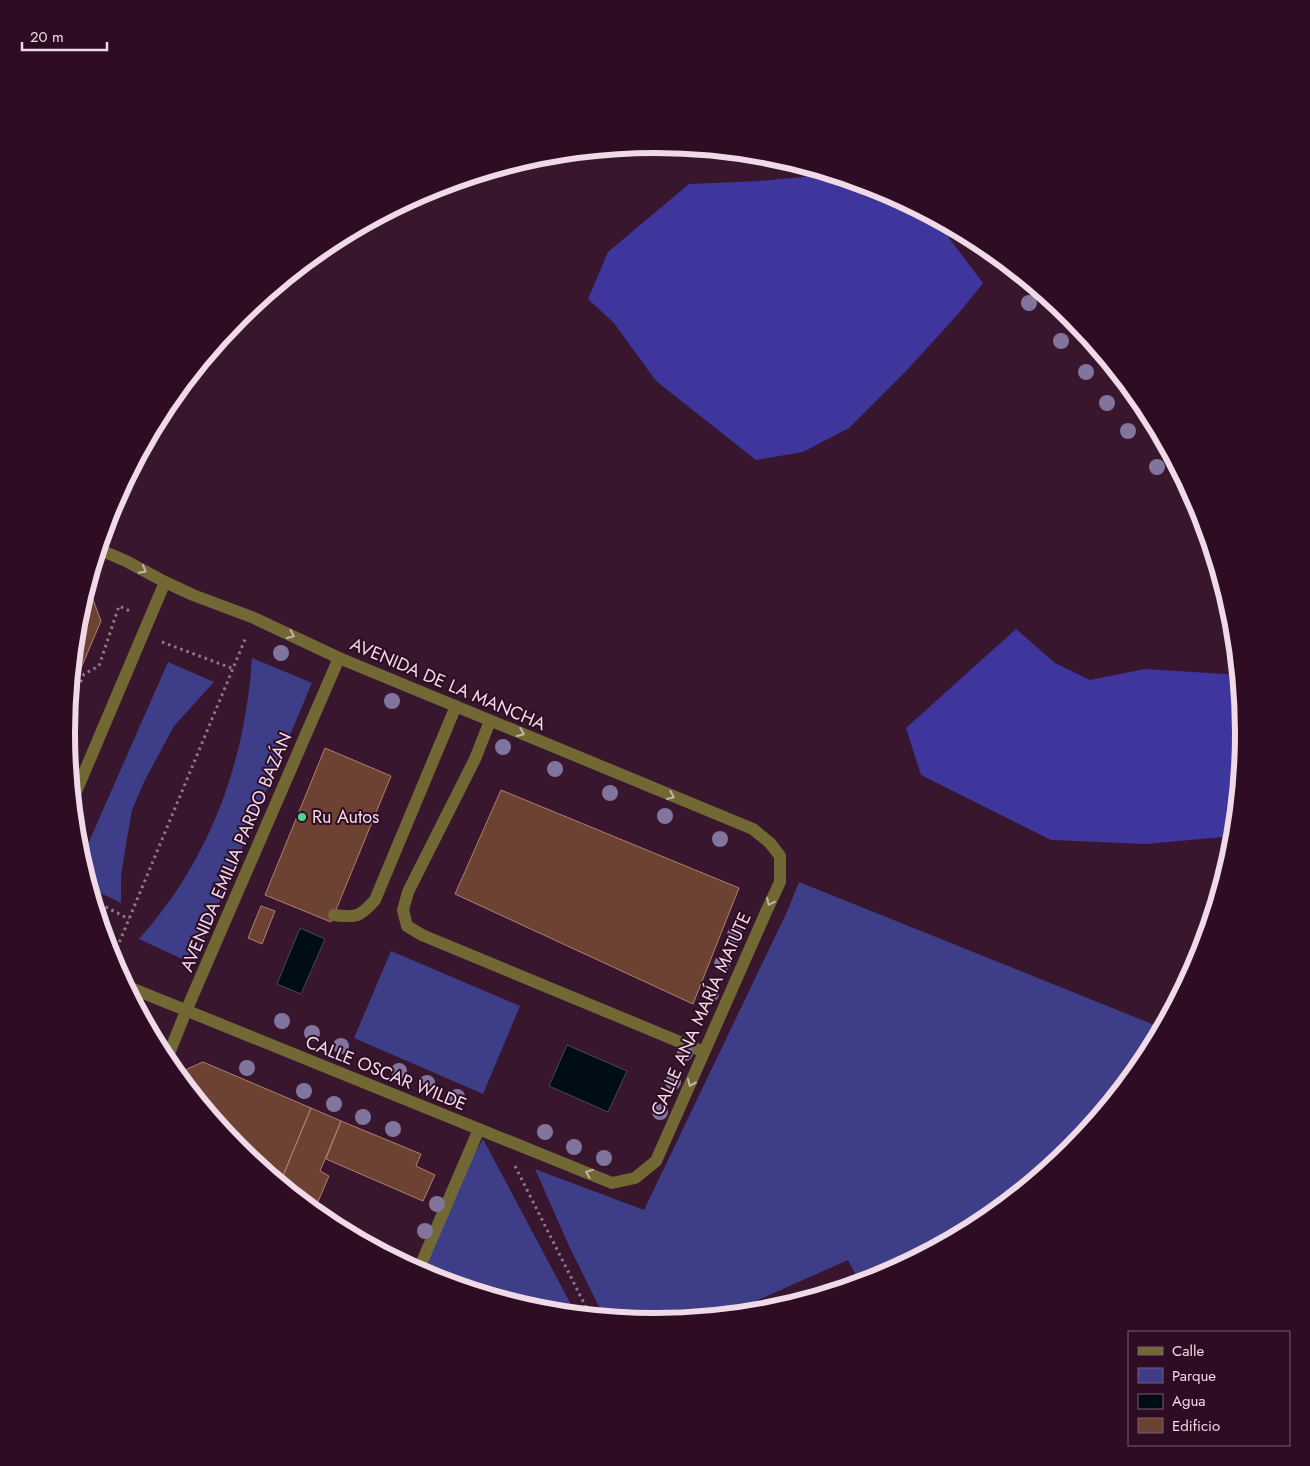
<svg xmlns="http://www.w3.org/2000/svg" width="1310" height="1466" font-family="Jost,sans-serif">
<rect width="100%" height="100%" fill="#38162e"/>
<path fill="#3e3d88" d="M252,658L312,683L193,964L139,939C210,860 245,763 252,658Z
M168,662L214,682L174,726L144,782L132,810L126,844L121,876V903L90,888L81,860Z
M799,882L1157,1026L1159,1033L1144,1060L1071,1150L982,1223L880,1277L860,1283L848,1260L724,1315L655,1322L604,1317L570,1248L535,1169L644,1210L786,914Z
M391,951L520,1006L483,1094L354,1038Z
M483,1139L576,1314L540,1310L429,1277L423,1273L473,1156Z"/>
<path fill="#3e359d" d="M823,172L881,189L934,218L983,283L959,313L908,369L849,428L803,452L756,460L656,381L614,323L588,299L608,252L689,184L759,181L814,176Z
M1016,629L1055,663L1090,680L1145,669L1225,674L1238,675L1244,733L1234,836L1146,844L1051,840L921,775L906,728Z"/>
<path fill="#000d14" stroke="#484a54" d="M300,928L325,939L301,994L277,984Z
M567,1045L627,1071L608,1112L549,1086Z"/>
<path fill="#6d4233" stroke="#af7f6f" d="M86,592L91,594L101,621L70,694L78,618Z
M325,748L391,776L331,922L265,895Z
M501,790L739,888L693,1004L455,894Z
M261,906L275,911L262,944L248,938Z
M203,1062L311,1108L280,1183L238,1149L182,1080L187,1069Z
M311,1108L341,1121L320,1171L329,1176L314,1211L280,1183Z
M341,1121L421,1154L416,1166L435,1175L423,1201L326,1159Z"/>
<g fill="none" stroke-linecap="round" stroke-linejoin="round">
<path stroke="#94778a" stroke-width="3" stroke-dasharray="2.5 4" stroke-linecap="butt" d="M162,642L234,669
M68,712L84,674L99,666L119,606L130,611
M94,901L129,919
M112,960L246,637
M515,1166L590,1315"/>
<path stroke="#716834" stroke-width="12" d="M98,549L126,561L165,582L193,595L254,618L339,658L753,829L770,843L780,856V882L766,912L656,1161L635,1178L612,1183L126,986
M490,721L475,759L408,892L403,910L407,926L422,935L704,1052
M73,799L165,582
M334,915C356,918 360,917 375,900L456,706
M166,1061L186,1011L339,658
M418,1271L479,1129"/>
</g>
<g fill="#81759e">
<circle cx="1029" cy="303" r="8"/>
<circle cx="1061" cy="341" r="8"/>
<circle cx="1086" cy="372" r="8"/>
<circle cx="1107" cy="403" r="8"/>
<circle cx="1128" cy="431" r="8"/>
<circle cx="1157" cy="467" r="8"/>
<circle cx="281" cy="653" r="8"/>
<circle cx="392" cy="701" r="8"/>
<circle cx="503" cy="747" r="8"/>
<circle cx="555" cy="769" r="8"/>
<circle cx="610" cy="793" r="8"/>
<circle cx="665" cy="816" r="8"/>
<circle cx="720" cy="839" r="8"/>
<circle cx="735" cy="935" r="8"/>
<circle cx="722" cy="964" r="8"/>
<circle cx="711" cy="994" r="8"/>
<circle cx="282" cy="1021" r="8"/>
<circle cx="312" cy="1033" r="8"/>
<circle cx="341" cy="1046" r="8"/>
<circle cx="685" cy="1053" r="8"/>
<circle cx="247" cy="1068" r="8"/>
<circle cx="399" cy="1071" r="8"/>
<circle cx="673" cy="1082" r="8"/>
<circle cx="427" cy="1083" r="8"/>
<circle cx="304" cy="1091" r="8"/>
<circle cx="457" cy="1097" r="8"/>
<circle cx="334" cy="1104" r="8"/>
<circle cx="660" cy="1112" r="8"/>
<circle cx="363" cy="1117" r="8"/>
<circle cx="393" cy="1129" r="8"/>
<circle cx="545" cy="1132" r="8"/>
<circle cx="574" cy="1147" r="8"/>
<circle cx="604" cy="1158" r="8"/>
<circle cx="437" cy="1204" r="8"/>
<circle cx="425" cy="1231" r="8"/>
</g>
<defs><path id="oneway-chevron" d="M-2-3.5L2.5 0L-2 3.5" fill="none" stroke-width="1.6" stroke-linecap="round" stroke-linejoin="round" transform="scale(1.25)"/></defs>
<g stroke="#c4b2a9">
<use href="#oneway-chevron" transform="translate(143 570) rotate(28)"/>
<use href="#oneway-chevron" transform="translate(291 635) rotate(25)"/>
<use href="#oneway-chevron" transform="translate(521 733) rotate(23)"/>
<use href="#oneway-chevron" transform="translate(671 796) rotate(23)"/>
<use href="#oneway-chevron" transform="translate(770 902) rotate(116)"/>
<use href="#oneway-chevron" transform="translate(691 1083) rotate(114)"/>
<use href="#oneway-chevron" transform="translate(589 1173) rotate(-158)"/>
</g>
<circle fill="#51d398" stroke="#2d0c24" stroke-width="2" cx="302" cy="817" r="5"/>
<g text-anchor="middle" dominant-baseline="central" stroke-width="4" stroke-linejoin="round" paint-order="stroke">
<g font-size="18" fill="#f1dae8" stroke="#2d0c24">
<text transform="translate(448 684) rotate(23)">AVENIDA DE LA MANCHA</text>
<text transform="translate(236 852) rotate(-67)">AVENIDA EMILIA PARDO BAZÁN</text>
<text transform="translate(701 1014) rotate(-66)">CALLE ANA MARÍA MATUTE</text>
<text transform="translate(386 1073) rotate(22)">CALLE OSCAR WILDE</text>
</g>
<g font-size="18" fill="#f1dae8" stroke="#2d0c24" text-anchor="start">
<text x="312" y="817">Ru Autos</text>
</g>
</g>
<path d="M0 0H1310V1466H0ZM75 733a580 580 0 1 1 1160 0a580 580 0 1 1-1160 0Z" fill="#2d0c24" fill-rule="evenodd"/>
<path fill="none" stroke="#f1dae8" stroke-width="6" d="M75 733a580 580 0 1 1 1160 0a580 580 0 1 1-1160 0Z"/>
<rect x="1128" y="1331" width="162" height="115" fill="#2d0c24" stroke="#7b5e72"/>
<rect x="1138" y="1347" width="25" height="8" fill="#716834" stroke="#7b5e72"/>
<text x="1172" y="1356" font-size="15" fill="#f1dae8">Calle</text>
<rect x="1138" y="1368" width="25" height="15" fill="#3e3d88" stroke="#7b5e72"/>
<text x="1172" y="1381" font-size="15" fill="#f1dae8">Parque</text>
<rect x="1138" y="1394" width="25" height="15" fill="#000d14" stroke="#7b5e72"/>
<text x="1172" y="1406" font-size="15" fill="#f1dae8">Agua</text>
<rect x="1138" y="1418" width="25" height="15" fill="#6d4233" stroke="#7b5e72"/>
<text x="1172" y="1431" font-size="15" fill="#f1dae8">Edificio</text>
<path d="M22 42v8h85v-8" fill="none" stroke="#f1dae8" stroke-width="2.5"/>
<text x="30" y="42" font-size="15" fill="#f1dae8" stroke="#2d0c24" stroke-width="4" paint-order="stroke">20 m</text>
</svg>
